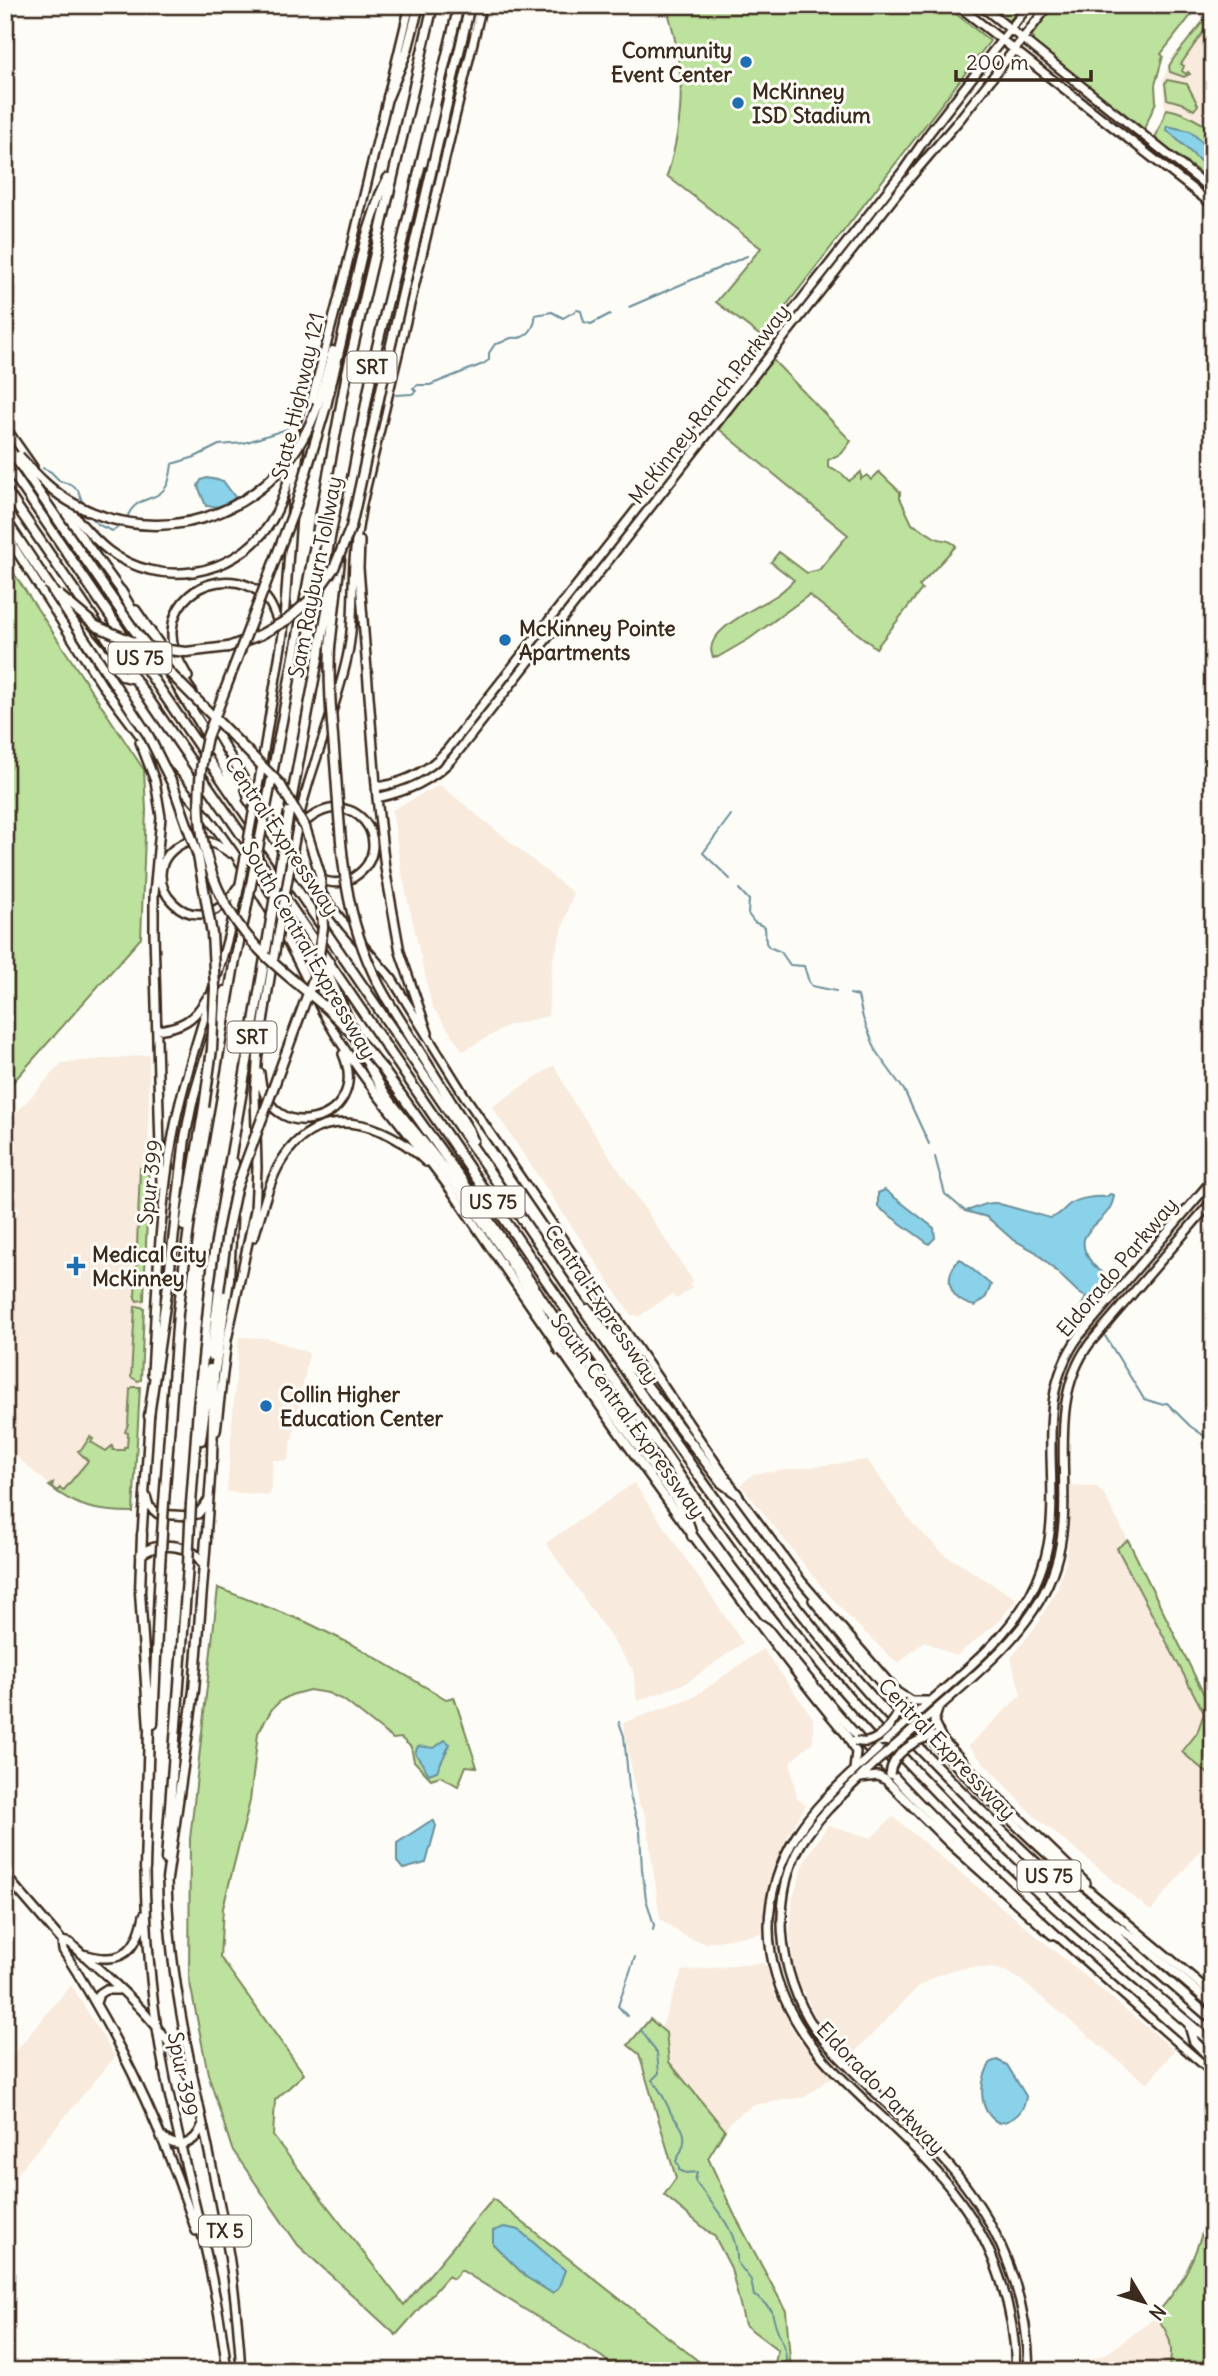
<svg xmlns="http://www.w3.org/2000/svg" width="1218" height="2376" font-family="Delius,sans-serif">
<rect width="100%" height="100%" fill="#fdfcf7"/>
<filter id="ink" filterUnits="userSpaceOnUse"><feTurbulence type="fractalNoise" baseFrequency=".0143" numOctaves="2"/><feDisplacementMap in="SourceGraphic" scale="14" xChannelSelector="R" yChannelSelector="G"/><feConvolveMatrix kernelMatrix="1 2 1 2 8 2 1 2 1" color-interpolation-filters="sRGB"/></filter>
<g filter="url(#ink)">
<path fill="#f8eadc" d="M1213,8V184L1153,136L1165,111L1163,80L1171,59Z
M440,785L573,893L552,963L548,1016L509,1025L463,1051L432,1006L401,870L392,810Z
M149,1055L148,1232L133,1512L102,1510L78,1505L64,1497L5,1447V1227L20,1210L5,1197V1125L62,1063Z
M554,1065L574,1103L693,1281L689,1284L692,1288L676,1299L672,1294L638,1317L636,1314L632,1316L492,1107Z
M239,1337L267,1338L309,1353L288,1461L273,1460L270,1495L227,1492Z
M867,1460L912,1523L945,1555L1017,1599L997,1623L956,1656L924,1641L898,1664L850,1618L818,1582L741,1485L753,1474Z
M634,1483L743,1643L686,1683L637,1701L633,1670L546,1543Z
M1070,1486L1097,1487L1103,1493L1128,1540L1117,1549L1204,1713L1197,1733L1182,1752L1213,1778V1834L1151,1911L1033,1815L968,1746L1021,1695L1011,1658L1041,1620L1040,1618L1057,1591L1066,1560L1069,1538Z
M763,1649L813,1718V1742L790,1762L797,1799L806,1805L788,1835L771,1873L763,1912L762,1933L706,1943L686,1937L660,1919L646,1816L638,1802L623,1723L692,1698Z
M893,1817L1174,2050L1147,2084L1022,1981L1008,1972L992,1968L973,1967L952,1970L936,1976L918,1987L850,2057L825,2031L814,2014L798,1978L793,1961L790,1932L793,1898L805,1860L828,1825L871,1838Z
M763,1963L766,1965L774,1993L796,2036L832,2077L805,2097L753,2105L731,2121L725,2130L669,2062L666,2033L661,2029L682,1971Z
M71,1985L115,2057L5,2188V2064Z
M1159,2315L1168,2325L1172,2358L1168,2371H1043L1080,2365L1111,2351Z"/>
<path fill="#bde29d" stroke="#7c865e" stroke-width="2" d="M666,5H945L990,41L762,337L716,302L761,248L667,176C686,114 685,67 666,5Z
M985,5H1022L1011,19L1006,21Z
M1055,5H1199L1161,54L1163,56L1155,85L1156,102L1144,129L1119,109L1116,111L1032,42L1034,38L1031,35Z
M1213,9V26L1206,28L1181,64L1184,66L1182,71L1186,74L1188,72L1190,74L1184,77L1170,72L1169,66L1174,58Z
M1167,80L1187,84L1198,105L1194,110L1181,103L1167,99L1165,83Z
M1167,109C1181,111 1196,120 1208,127V132L1213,135V182L1155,139Z
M772,359L851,441L842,453L828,460V467L841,473L849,481L861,472V479L867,475L871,480L879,472L900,492V498L912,524C920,528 927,532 934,537C943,542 949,538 956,546L919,586L922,589L876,648L809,595L749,639L718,657H713C700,631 760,607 777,595C783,591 789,585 794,580L771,562L779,552L807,573L819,570L848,535L719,429Z
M5,560L144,770L146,810L141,938L5,1091Z
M149,1161L144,1300L137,1301L135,1298L140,1168L145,1166Z
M137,1306L144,1308L141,1380L138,1381L131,1377L135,1307Z
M133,1387H140L133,1512C98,1512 77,1508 49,1486L53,1483L52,1487L57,1491L60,1488L63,1491L88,1461L78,1451L82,1449L90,1437L93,1439L91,1442L106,1451L112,1446L113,1450H124V1447H127L128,1433L125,1432L128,1424L130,1389Z
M1128,1540L1213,1713V1778L1182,1752L1197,1733L1204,1713L1117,1548Z
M218,1588L306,1622L359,1648L446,1699L454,1697L477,1767L466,1766L458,1786L440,1776L431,1779L414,1761L411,1747L401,1738L393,1739L345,1701L328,1693L309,1690L291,1695L280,1701L272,1709L258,1733L250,1801L223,1908L220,1957L304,2074L275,2100L273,2136L404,2305L493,2199L711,2371H619L602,2357L461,2270L453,2279L448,2276L396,2335L298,2245L232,2149L208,2074L189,1978L190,1839Z
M650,2019L666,2033L669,2062L725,2130L708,2158L734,2214L786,2311L791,2371H773L778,2350L745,2325L731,2268L715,2237L664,2195L676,2178L639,2054L628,2045Z
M1213,2195V2371H1168C1175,2347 1170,2334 1155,2315C1189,2280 1201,2241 1213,2195Z"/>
<path fill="#89d2ea" stroke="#6a8f98" stroke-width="2" d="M1167,126L1190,131L1213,152V178L1203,164L1166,129Z
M207,478L223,481L235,497C228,507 217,507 206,506L198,486L201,480Z
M885,1190L934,1228L935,1238L929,1244L878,1207V1193Z
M1110,1194L1114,1195C1111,1227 1065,1227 1092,1263C1097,1270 1104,1272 1108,1278L1098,1293L1089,1299L1079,1293L1036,1252L1012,1239L987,1217L965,1211C976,1209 984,1202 996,1203L1050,1218C1060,1216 1062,1210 1070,1204C1080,1198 1095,1196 1106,1197Z
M960,1259L991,1285L986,1297L975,1306C950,1301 941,1278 960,1259Z
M445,1740L450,1744L437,1771L429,1774L415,1753L418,1746L434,1748Z
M434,1821L436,1826L426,1863L403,1869L397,1862V1843L429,1822Z
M997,2060L1007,2065L1026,2096C1025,2111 1014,2121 999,2123C977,2111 979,2081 991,2062Z
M504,2227L519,2230L565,2270L558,2289L552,2293L526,2277L493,2244V2231Z"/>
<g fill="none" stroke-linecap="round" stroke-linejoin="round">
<path stroke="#6a8f98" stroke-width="2" d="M629,307L747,256
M396,395L412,394L416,391L413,388L418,385H430L483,364L489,360V353L495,344C502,344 505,340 511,338C515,337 518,339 522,337C532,333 536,322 535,315L552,312L563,318L577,310L581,311L584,322L591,324L610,314
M43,468L51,472L60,481L70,484L78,490L83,504
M87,512C93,523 102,527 113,531L124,523
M127,518C135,495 155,503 166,487C170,481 171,471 172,464L195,457L219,445L244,443L287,429
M730,879L703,853L731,815
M739,889L749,900L748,914L754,922L765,927L766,943L769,947L781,952L790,965L804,966L809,982L812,986L836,991
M850,994L858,996L863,1018L877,1053L904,1090L929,1144
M935,1157L945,1194L965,1211
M1087,1296L1080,1308L1089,1314
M1105,1336L1144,1399L1160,1404L1167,1403L1190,1426L1213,1442
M619,1722L624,1736L630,1796L640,1831L642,1870L646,1899L654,1925L653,1930
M627,2016L618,2006L635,1957
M641,2030L657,2053L659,2073L652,2080C661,2089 666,2103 672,2115C674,2118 677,2121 679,2124C689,2137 683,2149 676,2161L679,2166V2170L686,2173L697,2172L695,2181C712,2206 739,2229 737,2262L751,2280L754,2296L759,2298L772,2311C774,2331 792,2350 784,2371
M1210,2371L1209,2366L1213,2353"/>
<defs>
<path id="major" d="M957,5L1213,205
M980,5L1213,191
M5,427L33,467
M304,430L346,270L410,5
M45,486L124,595
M58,496C74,514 89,536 109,551C160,589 233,577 269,525C281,507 286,486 293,466
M5,533L102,685L157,758
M360,541L359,568L377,798L385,868L400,952L428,1033
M136,610L193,693
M188,677C180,662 171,649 172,631C175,584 234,565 266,598C274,607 275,617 280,627
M202,709L249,788L302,868L346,926L392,979L464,1095L737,1494L802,1582L897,1692L911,1701H930
M140,742L155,781L161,817L154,894V932L161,1185
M261,769L283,634L293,496L300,445
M169,773C181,787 194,800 205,814C248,868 282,928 312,990
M376,787C405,783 428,772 447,750L903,171L930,132L1029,5
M377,798C407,791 432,781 453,758L903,186L960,119L1049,5
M301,826C352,775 401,847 354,877C342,885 330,884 318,878
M296,833C307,773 334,718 347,658C354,626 352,595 354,562C355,542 359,523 362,504L482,5
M230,853C214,842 198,834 180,845C128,875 195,955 237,888
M317,1001C355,1077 413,1134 460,1203C551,1336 641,1468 738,1596C774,1643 808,1690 846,1734L856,1752L854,1770
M157,1030C182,1027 194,1020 207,998
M258,1054L273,959
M260,1073C265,1151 373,1123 343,1054
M254,1237C262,1212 268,1182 282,1160C319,1101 385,1121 426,1162
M152,1374C157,1287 159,1200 177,1115C194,1037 226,963 240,884
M216,1431L227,1340L255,1210L257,1168L255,1093L258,1050
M146,1496L149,1506L158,1514L189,1516L198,1514L208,1501
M142,1534L150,1410
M206,1539L212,1457
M813,1600C880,1686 955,1769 1035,1843C1092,1896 1154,1944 1213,1995
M761,1624L767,1628C810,1682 855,1735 902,1785C999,1887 1107,1981 1213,2073
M938,1709L934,1722L942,1739L988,1788L1086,1883
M915,1715C962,1672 1021,1631 1042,1568C1069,1490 1026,1407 1080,1335L1213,1179
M921,1723C971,1677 1034,1633 1055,1566C1079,1493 1041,1409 1090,1343L1213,1200
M866,1743L886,1741
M870,1756C845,1780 817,1803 798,1833C747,1914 767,1997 829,2065C871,2110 921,2148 958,2198C995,2247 1015,2309 1016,2371
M876,1762C850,1788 820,1813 801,1844C767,1902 781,1989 823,2039C864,2087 917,2126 957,2175C1002,2230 1028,2300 1029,2371
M860,1778L878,1776L886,1780L949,1843L1052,1935
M145,1869C146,1939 152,2012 166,2080C186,2177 216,2272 227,2371
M5,1875L62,1941L70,1943C114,1983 166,2024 190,2080
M167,1879C169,1996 202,2108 223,2222C233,2271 238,2321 241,2371
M62,1941L63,1950C119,2037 164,2132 196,2231
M82,1954C89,1955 96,1958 104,1958C131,1960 140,1937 144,1915
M96,2003L99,1994L105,1990H118
M163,2137C178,2151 195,2144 202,2126"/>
<path id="highway" d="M468,29L475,5
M388,97L407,51L419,5
M425,162L443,108
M318,404L333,351
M326,406L365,241L380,195L388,178
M5,462L653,1411C727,1517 802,1621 889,1716C990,1826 1101,1923 1213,2020
M5,489L699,1504C783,1625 878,1737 983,1840C1056,1912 1135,1977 1213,2044
M5,519L49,585
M44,590L60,604
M121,591L156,652
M76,621L123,676L135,679
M228,647L260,635
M330,647L340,560
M170,675L200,723L235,787L238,798
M271,780L347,373L433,5
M290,807L376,351L459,5
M329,962L328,975C348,1015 361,1058 386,1095C403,1119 424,1142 442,1166C481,1218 534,1290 559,1350
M385,996L468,1129L473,1140
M215,1026L225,991
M382,1068L462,1180L554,1317L640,1432L654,1440
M232,1196L234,1163
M184,1226L204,1107
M588,1309L722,1483L737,1494
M554,1325C583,1374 620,1419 652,1466C667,1487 688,1511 692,1536
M211,1356L219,1291
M149,1416L168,1285L185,1138L192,1103L211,1038
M201,1440L210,1369
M212,1460L214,1376L229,1280L232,1219
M164,1503L178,1313L190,1220L234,965L246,910
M191,1504L198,1408L213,1259L266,952
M142,1534L140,1592L149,1729L145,1869
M141,1555C156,1540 193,1544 202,1563
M153,1724L160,1566
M166,1859L188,1565
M167,1879L194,1690L206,1539
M1066,1885L1111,1922L1138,1941L1213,2005
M1189,2024L1194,2041L1213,2061"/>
</defs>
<use href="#major" stroke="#3b2a1e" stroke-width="12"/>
<use href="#highway" stroke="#3b2a1e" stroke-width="13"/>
<use href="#major" stroke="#fdfcf7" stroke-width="7"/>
<use href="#highway" stroke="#fdfcf7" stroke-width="8"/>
<defs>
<path id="major-bridge" d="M240,884L261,770
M274,958L296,833
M855,1741C859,1742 863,1743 867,1742C882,1739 903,1714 900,1699
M886,1741L915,1715
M870,1756L878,1749
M876,1762L921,1723
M890,1774C892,1754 915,1739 934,1736"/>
<path id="highway-bridge" d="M326,406L296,505L207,737C189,812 202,888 256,946C276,968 301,986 324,1006C345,1025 364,1046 382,1068
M5,443L134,630L170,673L280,784L305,827L320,874L323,927L317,969L236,1189L227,1233L219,1291
M19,456C36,475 53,493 76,505C173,555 284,507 318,404
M49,585L148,735L173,785L198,856L212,934L215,988L212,1049L204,1107
M59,595L96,626L138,644
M260,635L287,620L313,597L334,568L351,527L389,353L470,5
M330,647C328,690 333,732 336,775C342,856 343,922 385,996
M151,648L186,652L228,647
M246,910L271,782
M266,950L289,812
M188,1565L191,1504
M160,1566L164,1503"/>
</defs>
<use href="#major-bridge" stroke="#3b2a1e" stroke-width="12" stroke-linecap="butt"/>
<use href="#highway-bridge" stroke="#3b2a1e" stroke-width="13" stroke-linecap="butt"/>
<use href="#major-bridge" stroke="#fdfcf7" stroke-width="7"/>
<use href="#highway-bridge" stroke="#fdfcf7" stroke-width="8"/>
</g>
</g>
<g fill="#1f6fb2" stroke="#fdfcf7" stroke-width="2.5">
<circle cx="746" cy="62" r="7"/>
<circle cx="738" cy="103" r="7"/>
<circle cx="505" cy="640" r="7"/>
<path d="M72.5 1255.5h7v7h7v7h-7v7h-7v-7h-7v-7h7z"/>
<circle cx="266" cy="1406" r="7"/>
</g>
<g text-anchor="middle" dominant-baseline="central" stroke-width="6" stroke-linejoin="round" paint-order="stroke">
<g fill="#fdfcf7" stroke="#75695f" stroke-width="2">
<rect x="347.5" y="351.5" width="49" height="31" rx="5"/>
<rect x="108.5" y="642.5" width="63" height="31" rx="5"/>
<rect x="227.5" y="1021.5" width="49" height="31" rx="5"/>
<rect x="461.5" y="1186.5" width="63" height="31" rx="5"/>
<rect x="1017.5" y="1860.5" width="63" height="31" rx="5"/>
<rect x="199" y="2215.5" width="52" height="31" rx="5"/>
</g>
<g font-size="19" font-weight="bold" fill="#3b2a1e">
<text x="372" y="367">SRT</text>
<text x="140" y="658">US 75</text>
<text x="252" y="1037">SRT</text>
<text x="493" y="1202">US 75</text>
<text x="1049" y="1876">US 75</text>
<text x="225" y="2231">TX 5</text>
</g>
<g font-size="21" font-weight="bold" fill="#3b2a1e" stroke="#fdfcf7" text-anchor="start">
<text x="732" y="50" text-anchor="end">Community<tspan x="732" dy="24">Event Center</tspan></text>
<text x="752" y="91">McKinney<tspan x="752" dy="24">ISD Stadium</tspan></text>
<text x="519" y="628">McKinney Pointe<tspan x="519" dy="24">Apartments</tspan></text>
<text x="92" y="1254">Medical City<tspan x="92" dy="24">McKinney</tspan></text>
<text x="280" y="1394">Collin Higher<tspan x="280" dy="24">Education Center</tspan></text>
</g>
<g font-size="21" fill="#3b2a1e" stroke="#fdfcf7">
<text transform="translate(298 396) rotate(-77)">State Highway 121</text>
<text transform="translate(709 404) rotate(-52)">McKinney Ranch Parkway</text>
<text transform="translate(315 577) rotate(-79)">Sam Rayburn Tollway</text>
<text transform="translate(282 836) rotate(56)">Central Expressway</text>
<text transform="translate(309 950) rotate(60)">South Central Expressway</text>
<text transform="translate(150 1182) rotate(-83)">Spur 399</text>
<text transform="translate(1117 1267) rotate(-50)">Eldorado Parkway</text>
<text transform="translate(602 1304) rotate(56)">Central Expressway</text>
<text transform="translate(628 1416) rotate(54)">South Central Expressway</text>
<text transform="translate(947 1749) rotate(46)">Central Expressway</text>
<text transform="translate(183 2074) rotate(79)">Spur 399</text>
<text transform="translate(881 2088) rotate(46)">Eldorado Parkway</text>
</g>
</g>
<rect width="1218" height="2376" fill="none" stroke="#fdfcf7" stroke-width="28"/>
<rect x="14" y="14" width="1190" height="2348" fill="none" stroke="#3b2a1e" stroke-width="2.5" filter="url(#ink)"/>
<g transform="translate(1144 2302) rotate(128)" stroke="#fdfcf7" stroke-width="5" paint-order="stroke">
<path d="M0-5L12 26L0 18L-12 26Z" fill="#3b2a1e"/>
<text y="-10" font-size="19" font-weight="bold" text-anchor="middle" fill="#3b2a1e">N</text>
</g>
<path d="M956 70v10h135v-10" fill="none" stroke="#3b2a1e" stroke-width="3.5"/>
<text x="966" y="70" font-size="21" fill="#3b2a1e" stroke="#fdfcf7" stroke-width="5" paint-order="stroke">200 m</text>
</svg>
